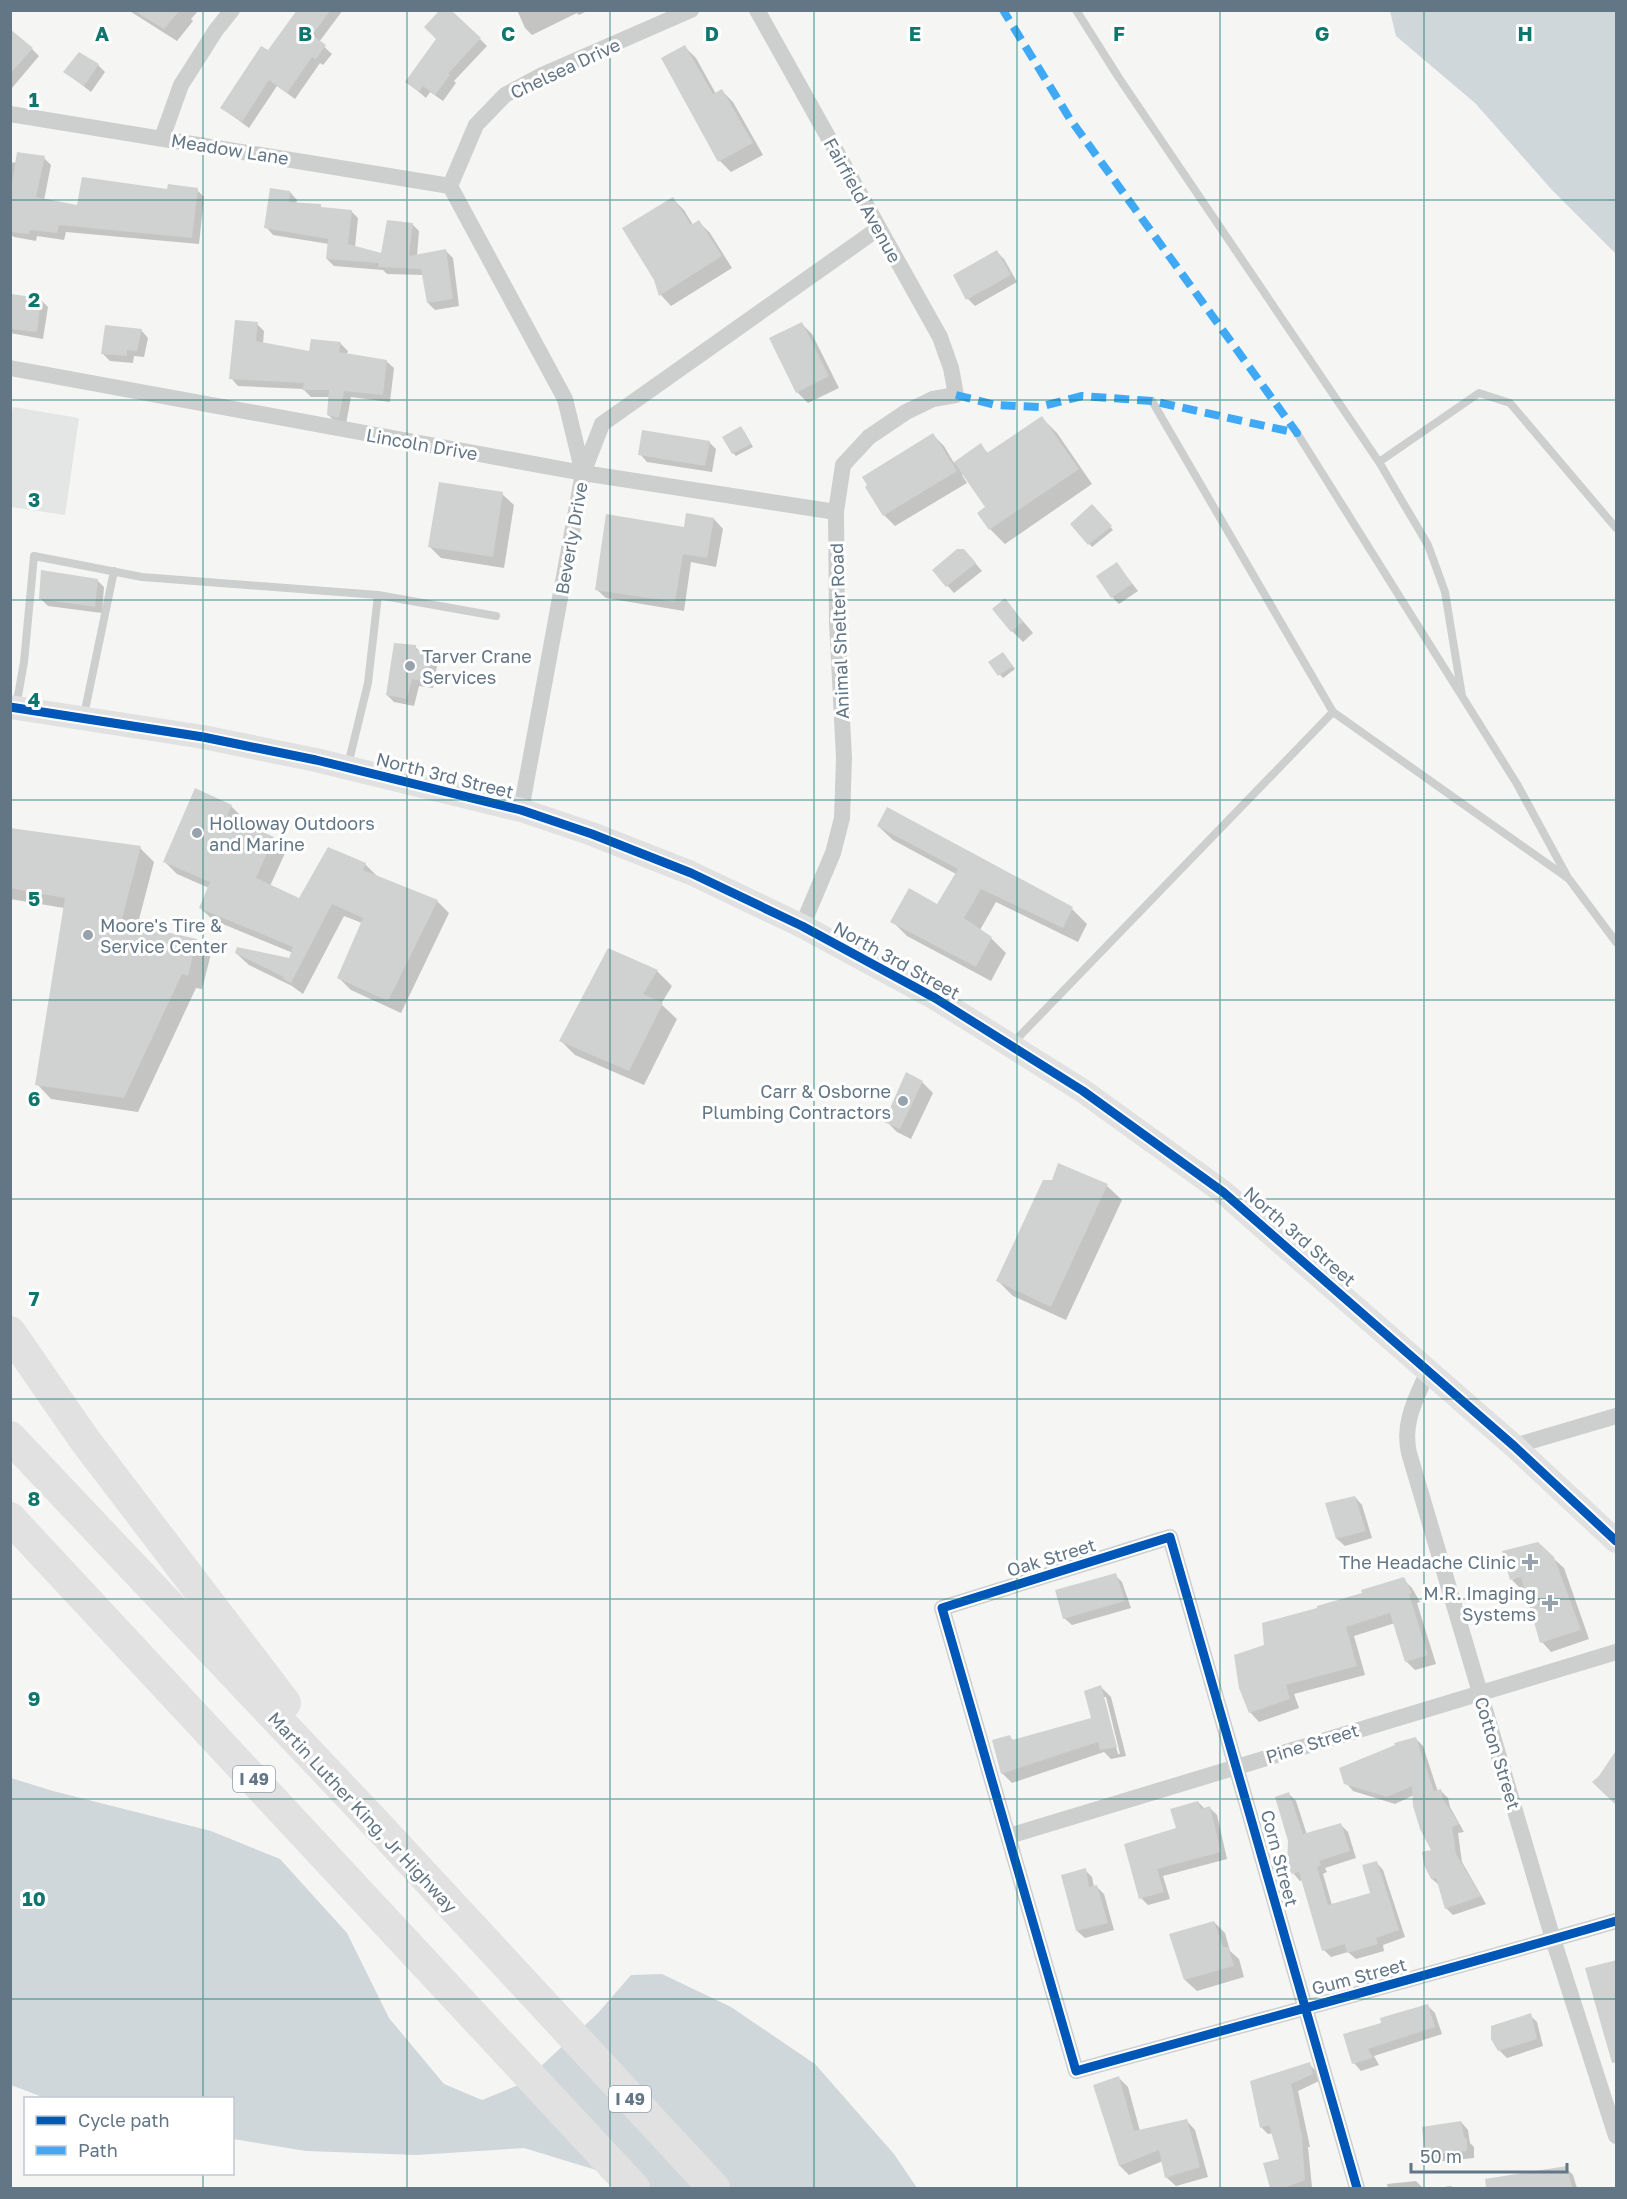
<svg xmlns="http://www.w3.org/2000/svg" width="1627" height="2199" font-family="'Golos Text',sans-serif">
<rect width="100%" height="100%" fill="#f5f5f4"/>
<path fill="#e4e5e5" d="M13,407L79,418L65,515L11,507L10,420Z"/>
<path fill="#cfd7da" d="M1390,11H1616V254L1552,190L1475,103L1396,36Z
M11,1778L53,1791L211,1831L280,1859L347,1933L389,2018L444,2084L482,2100L523,2083L598,2013L631,1975L662,1974L731,2007L815,2064L894,2154L917,2188H632L593,2169L524,2148L417,2155L306,2151L233,2139L232,2098H45L11,2085Z"/>
<path fill="#0003" fill-rule="evenodd" d="M128,10H199L191,19L193,21L177,41Z
M299,10H343L319,42L332,54L323,65L320,63L295,99L277,86L249,128L222,108L268,52Z
M517,10H589L579,15L577,13L532,35L525,28Z
M10,39L32,49L39,56L12,88Z
M480,39L487,46L454,81L456,83L443,101L430,92L426,98L406,81Z
M685,47L696,58L716,94L722,91L733,102L763,155L731,172L720,161Z
M80,54L98,65L105,72L91,92L65,72Z
M44,158L51,165L44,200L79,207L169,190H197L204,197L199,244L66,232L64,240L37,236L36,241L14,237L10,234V163Z
M290,192L297,200L296,204L320,206L324,209L351,211L358,218L355,247L382,255L412,224L419,231L417,256L446,251L453,258L459,306L435,310L428,303L424,275L387,274L383,270L334,266L327,259L329,244L273,235L266,227Z
M673,199L684,210L693,225L699,222L710,233L732,268L671,306L661,295Z
M997,252L1004,259L1017,282L975,306L968,299Z
M10,296L41,300L48,307L43,339L10,333Z
M801,323L812,334L839,388L808,403L797,392Z
M257,324L264,331L263,344L311,352L341,344L348,351L347,354L386,361L394,368L390,402L351,397L346,424L336,422L328,415L330,397H311L303,389L238,386L231,378Z
M141,330L148,338L144,357L134,356L133,363L110,361L103,354Z
M1042,418L1057,433L1092,484L1005,544L990,529L988,507L964,473L962,475L967,483L895,526L884,515L933,435L944,446L954,463L980,445L989,454Z
M744,431L753,447L736,456L733,453Z
M709,442L716,449L712,472L647,462L640,454Z
M502,494L514,505L504,568L441,558L430,547Z
M1092,506L1113,530L1092,547L1072,524Z
M714,519L723,529L716,567L691,562L684,611L606,598L596,589L685,529Z
M971,558L982,571L954,593L934,571Z
M1117,564L1138,591L1119,604L1112,597Z
M97,580L104,587L102,613L48,606L40,598Z
M1005,600L1033,633L1023,642L1012,631Z
M415,647L421,652L431,654L438,661L433,688L419,686L414,706L394,702L387,695Z
M1006,657L1015,669L1003,678L990,663Z
M231,806L244,819L241,823L274,838L286,851L270,886L300,900L365,864L378,877L437,901L449,913L401,1013L351,990L339,978L362,923L344,916L303,994L292,986L249,965L236,953L290,960L293,953L213,920L200,908L209,888L177,874L164,861Z
M888,809L1072,909L1087,924L1078,942L996,902L980,930L991,938L1006,953L991,981L907,936L892,921L937,906L956,874L893,840L878,826Z
M10,829L140,848L154,862L137,927L197,940L211,954L202,989L196,988L138,1112L51,1099L37,1084L64,908L10,899Z
M657,971L672,986L661,1004L677,1019L644,1085L575,1055L560,1040Z
M922,1082L933,1093L911,1139L897,1132L886,1121Z
M1107,1186L1122,1200L1066,1320L1013,1296L998,1281Z
M1355,1497L1362,1505L1372,1538L1345,1546L1337,1539L1327,1504Z
M1553,1558L1564,1568L1589,1639L1551,1652L1542,1642L1526,1588L1521,1589L1512,1580Z
M1115,1575L1122,1582L1131,1608L1072,1625L1064,1618Z
M1403,1579L1412,1588L1420,1602L1417,1603L1436,1664L1415,1670L1406,1661L1395,1623L1354,1636L1365,1675L1294,1694L1299,1708L1259,1722L1250,1712L1266,1646L1364,1594Z
M1101,1687L1111,1697L1126,1756L1111,1759L1104,1752L1012,1783L1002,1773L1010,1737L1014,1741L1093,1719ZM1103,1697H1106L1120,1754H1118Z
M1415,1738L1423,1746L1438,1792L1441,1791L1448,1798L1450,1807L1464,1832L1458,1833L1462,1862L1486,1904L1453,1915L1446,1908L1440,1886L1432,1879L1433,1851L1414,1795L1395,1804L1353,1791L1346,1783Z
M1289,1794L1296,1801L1307,1835L1341,1825L1348,1832L1356,1858L1325,1868L1327,1872L1323,1874L1332,1905L1372,1894L1376,1862L1383,1870L1405,1937L1383,1945L1384,1951L1356,1959L1348,1952L1331,1957L1324,1950L1303,1880L1300,1881L1293,1873Z
M1198,1802L1205,1809L1210,1808L1217,1815L1227,1859L1163,1876L1170,1899L1148,1905L1141,1898L1178,1829Z
M1085,1870L1092,1877L1094,1887H1097L1104,1894L1114,1930L1085,1938L1077,1931L1063,1876Z
M1214,1922L1225,1933L1230,1951L1239,1959L1244,1977L1197,1991L1185,1980L1171,1935Z
M1428,2006L1435,2013L1442,2034L1374,2056L1379,2065L1361,2071L1354,2063L1383,2024Z
M1530,2015L1537,2022L1543,2046L1507,2058L1500,2051L1493,2038Z
M1309,2064L1316,2071L1319,2081L1298,2091L1310,2147H1308L1312,2187L1308,2188H1272L1265,2164L1281,2160L1273,2133L1268,2134L1261,2127L1252,2082Z
M1119,2078L1128,2087L1140,2131L1186,2120L1195,2130L1208,2177L1176,2186L1166,2177L1163,2161L1129,2175L1120,2166L1095,2086Z
M1461,2122L1468,2130L1470,2143L1474,2147V2158L1434,2162L1427,2155Z
M1566,2168L1573,2175L1577,2188H1515L1512,2176Z
M1416,2181L1423,2188H1388L1387,2184Z
M1451,2186L1453,2188H1437Z"/>
<path fill="#d0d1d1" d="M133,10H180L164,29Z
M297,10H331L312,35L326,45L316,59L312,57L287,93L269,80L242,122L220,108L261,46L268,50Z
M440,10H451L481,38L448,74L450,75L435,95L423,86L419,92L405,82L436,39L424,27Z
M10,29L33,48L10,74Z
M685,45L713,94L722,89L753,143L718,162L661,58Z
M79,52L99,64L84,86L63,72Z
M17,152L45,156L36,197L77,205L82,177L167,189L168,184L198,188L192,238L59,225L57,233L30,230L29,234L10,232V194Z
M270,188L290,191L289,202L321,204V207L352,210L348,244L381,253L387,220L413,223L409,256L446,249L453,299L427,303L421,269L378,267L379,263L326,259L328,239L264,228Z
M673,197L691,225L699,220L722,256L659,296L654,280L622,228Z
M997,250L1011,275L966,300L953,275Z
M10,294L41,298L37,332L10,329Z
M235,320L258,322L256,341L309,351L311,339L341,342L339,352L387,360L383,395L344,391L339,418L327,415L329,390H302L304,383L229,379Z
M802,322L829,376L796,393L769,338Z
M105,325L142,329L137,351L127,350V356L101,354Z
M1042,416L1079,469L989,530L977,513L985,507L954,462L981,443L987,453Z
M741,426L751,444L732,454L722,437Z
M642,430L710,441L705,466L638,455Z
M933,433L957,471L883,516L865,487L867,485L862,477Z
M439,482L503,492L493,557L428,547Z
M1092,504L1112,526L1088,545L1070,524Z
M686,513L714,518L707,558L683,554L675,602L595,590L606,514L684,527Z
M957,549H964L976,563L946,587L932,570Z
M1117,562L1132,584L1111,598L1096,576Z
M41,570L98,579L95,607L39,599Z
M1005,598L1023,622L1011,632L992,609Z
M394,643L416,645V650L431,653L427,682L412,679L407,699L386,695Z
M1003,652L1013,666L998,676L988,662Z
M195,788L232,805L227,815L274,837L256,878L299,898L328,847L366,863L363,870L438,900L388,1001L337,978L363,918L332,904L291,983L283,979L284,977L235,953L237,947L289,958L293,947L199,908L210,882L163,862Z
M887,807L1073,907L1063,928L981,889L964,918L992,937L976,967L890,922L909,888L937,904L958,869L877,826Z
M10,828L141,846L121,922L197,939L188,976L182,974L124,1098L35,1085L65,898L10,888Z
M608,948L658,970L643,994L663,1003L629,1071L559,1041Z
M906,1072L923,1081L900,1129L884,1122Z
M1058,1163L1108,1184L1051,1307L996,1281L1043,1180H1052Z
M1355,1496L1366,1531L1336,1539L1325,1503Z
M1538,1542L1554,1557L1581,1630L1540,1643L1521,1577L1510,1580L1502,1551Z
M1116,1573L1125,1601L1063,1619L1055,1590Z
M1404,1577L1412,1593L1409,1594L1428,1655L1405,1662L1390,1613L1346,1627L1357,1666L1286,1685L1290,1699L1249,1713L1239,1688L1234,1655L1264,1645L1262,1623L1317,1608V1606L1362,1593L1361,1590Z
M1101,1685L1117,1747L1100,1750L1098,1742L1001,1774L992,1740L1010,1735L1012,1740L1091,1718L1084,1691Z
M1416,1737L1434,1791L1441,1789L1443,1799L1459,1824L1452,1827L1456,1854L1481,1896L1445,1909L1436,1878L1431,1879L1424,1865L1422,1852L1431,1850L1420,1829L1413,1806L1412,1786L1387,1797L1344,1784L1339,1768L1395,1745L1394,1743Z
M1617,1749V1806L1592,1782L1599,1776Z
M1289,1792L1303,1834L1341,1823L1350,1851L1319,1861L1321,1865L1317,1867L1328,1905L1370,1893L1362,1865L1377,1861L1399,1930L1376,1938L1378,1944L1347,1953L1345,1944L1322,1951L1299,1872L1292,1874L1287,1865L1288,1841L1275,1797Z
M1198,1801L1201,1809L1210,1806L1221,1852L1157,1869L1164,1892L1139,1899L1124,1844L1176,1828L1170,1809Z
M1086,1868L1089,1887L1097,1885L1108,1923L1076,1931L1061,1875Z
M1214,1921L1223,1947H1228L1234,1966L1184,1980L1169,1934Z
M1617,1960V2062L1612,2063L1585,1968Z
M1428,2004L1435,2027L1368,2049L1373,2058L1352,2064L1343,2034L1381,2023L1380,2018Z
M1531,2013L1537,2039L1498,2051L1491,2039V2026Z
M1310,2062L1313,2074L1291,2084L1303,2140H1302L1305,2180L1284,2188H1270L1263,2163L1279,2159L1269,2125L1260,2128L1250,2081Z
M1119,2076L1134,2131L1187,2119L1200,2167L1165,2178L1159,2150L1119,2166L1093,2085Z
M1461,2121L1464,2137L1467,2139V2151L1425,2155L1422,2127Z
M1567,2166L1572,2188H1486L1485,2179Z"/>
<g fill="none" stroke-linecap="round" stroke-linejoin="round">
<path stroke="#cdcfcf" stroke-width="8" d="M1076,10L1119,78L1379,462L1428,545L1445,592L1462,696
M1152,401L1333,712
M1297,433L1517,784L1567,876
M1379,462L1479,393L1510,403L1616,528
M378,595L496,616
M16,707L24,662L34,556L142,577L378,595L368,683L348,765
M84,715L114,571
M1011,1045L1333,712L1569,879L1616,942"/>
<path stroke="#cdcfcf" stroke-width="16" d="M757,10L940,337L951,368L956,395L933,399L906,412L869,437L843,465L836,512L837,622L844,758L842,818L833,853L802,926
M10,114L450,186
M162,138L181,85L216,30L232,10
M450,186L565,399L583,473L521,810
M450,186L476,125L505,95L542,75L691,10
M10,368L583,473L836,512
M583,473L602,424L879,228
M1428,1371C1416,1399 1402,1422 1409,1453L1553,1939L1616,2136
M1514,1446L1616,1416
M1009,1836L1616,1652
M1357,2188C1294,1972 1234,1754 1170,1537L942,1608L1076,2071C1256,2021 1437,1973 1616,1921"/>
<path stroke="#e1e1e2" stroke-width="24" d="M10,707L203,737L316,760L521,810L592,834L691,873L802,926L935,998L1083,1091L1223,1192L1514,1446L1616,1541"/>
<path stroke="#e1e1e2" stroke-width="32" d="M10,1332L84,1439L285,1703
M10,1437L380,1828L714,2188
M10,1518L634,2188"/>
<path stroke="#3fa9f5" stroke-width="8" stroke-dasharray="15 8" stroke-linecap="butt" d="M956,395L995,405L1039,407L1082,396L1152,401L1297,433L1070,119L1003,10"/>
<defs>
<path id="cycleway" d="M10,707L203,737L316,760L521,810L592,834L691,873L802,926L935,998L1083,1091L1223,1192L1514,1446L1616,1541
M1357,2188C1294,1972 1234,1754 1170,1537L942,1608L1076,2071C1256,2021 1437,1973 1616,1921"/>
</defs>
<use href="#cycleway" stroke="#fff" stroke-width="13"/>
<use href="#cycleway" stroke="#0057b8" stroke-width="9"/>
</g>
<path fill="none" stroke="#0f766e" stroke-width="1.5" stroke-opacity="0.55" d="M203,10V2098M407,10V2188M610,10V2188M814,10V2188M1017,10V2188M1220,10V2188M1424,10V2188M10,200H1616M10,400H1616M10,600H1616M10,800H1616M10,1000H1616M10,1199H1616M10,1399H1616M10,1599H1616M10,1799H1616M10,1999H1616M203,2174V2188"/>
<g fill="#96a2ac" stroke="#fff" stroke-width="2">
<circle cx="410" cy="666" r="6"/>
<circle cx="197" cy="833" r="6"/>
<circle cx="88" cy="935" r="6"/>
<circle cx="903" cy="1101" r="6"/>
<path d="M1527 1553h6v6h6v6h-6v6h-6v-6h-6v-6h6z"/>
<path d="M1547 1594h6v6h6v6h-6v6h-6v-6h-6v-6h6z"/>
</g>
<g text-anchor="middle" dominant-baseline="central" stroke-width="6" stroke-linejoin="round" paint-order="stroke">
<g fill="#fff" stroke="#929faa" stroke-width="1.5">
<rect x="233" y="1766" width="42" height="26" rx="4.5"/>
<rect x="609" y="2086" width="42" height="26" rx="4.5"/>
</g>
<g font-size="16" font-weight="bold" fill="#637686">
<text x="254" y="1779">I 49</text>
<text x="630" y="2099">I 49</text>
</g>
<g font-size="18" fill="#637686" stroke="#fff">
<text transform="translate(565 68) rotate(-25)">Chelsea Drive</text>
<text transform="translate(230 149) rotate(9)">Meadow Lane</text>
<text transform="translate(863 200) rotate(61)">Fairfield Avenue</text>
<text transform="translate(422 444) rotate(10)">Lincoln Drive</text>
<text transform="translate(571 538) rotate(-80)">Beverly Drive</text>
<text transform="translate(839 631) rotate(-92)">Animal Shelter Road</text>
<text transform="translate(445 775) rotate(14)">North 3rd Street</text>
<text transform="translate(897 960) rotate(29)">North 3rd Street</text>
<text transform="translate(1300 1236) rotate(41)">North 3rd Street</text>
<text transform="translate(1051 1557) rotate(-17)">Oak Street</text>
<text transform="translate(1312 1743) rotate(-17)">Pine Street</text>
<text transform="translate(1498 1753) rotate(73)">Cotton Street</text>
<text transform="translate(363 1812) rotate(47)">Martin Luther King, Jr Highway</text>
<text transform="translate(1280 1858) rotate(75)">Corn Street</text>
<text transform="translate(1359 1976) rotate(-15)">Gum Street</text>
</g>
<g font-size="18" fill="#637686" stroke="#fff" text-anchor="start">
<text x="422" y="656">Tarver Crane<tspan x="422" dy="21">Services</tspan></text>
<text x="209" y="823">Holloway Outdoors<tspan x="209" dy="21">and Marine</tspan></text>
<text x="100" y="925">Moore's Tire &amp;<tspan x="100" dy="21">Service Center</tspan></text>
<text x="891" y="1091" text-anchor="end">Carr &amp; Osborne<tspan x="891" dy="21">Plumbing Contractors</tspan></text>
<text x="1516" y="1562" text-anchor="end">The Headache Clinic</text>
<text x="1536" y="1593" text-anchor="end">M.R. Imaging<tspan x="1536" dy="21">Systems</tspan></text>
</g>
</g>
<g font-size="20" text-anchor="middle" font-weight="bold" fill="#0f766e" stroke="#fff" stroke-width="6" stroke-linejoin="round" paint-order="stroke">
<text x="102" y="41">A</text>
<text x="305" y="41">B</text>
<text x="508" y="41">C</text>
<text x="712" y="41">D</text>
<text x="915" y="41">E</text>
<text x="1119" y="41">F</text>
<text x="1322" y="41">G</text>
<text x="1525" y="41">H</text>
<text x="34" y="107">1</text>
<text x="34" y="307">2</text>
<text x="34" y="507">3</text>
<text x="34" y="707">4</text>
<text x="34" y="906">5</text>
<text x="34" y="1106">6</text>
<text x="34" y="1306">7</text>
<text x="34" y="1506">8</text>
<text x="34" y="1706">9</text>
<text x="34" y="1906">10</text>
</g>
<rect width="1627" height="2199" fill="none" stroke="#637686" stroke-width="24"/>
<rect x="24" y="2097" width="210" height="78" fill="#ffffff" stroke="#c1c8cf" stroke-width="1.5"/>
<rect x="36" y="2116" width="30" height="9" fill="#0057b8" stroke="#c1c8cf" stroke-width="1.5"/>
<text x="78" y="2127" font-size="18" fill="#637686">Cycle path</text>
<rect x="36" y="2146" width="30" height="9" fill="#3fa9f5" stroke="#c1c8cf" stroke-width="1.5"/>
<text x="78" y="2157" font-size="18" fill="#637686">Path</text>
<path d="M1411 2163v9h156v-9" fill="none" stroke="#637686" stroke-width="3"/>
<text x="1420" y="2163" font-size="18" fill="#637686" stroke="#ffffff" stroke-width="4.5" paint-order="stroke">50 m</text>
</svg>
